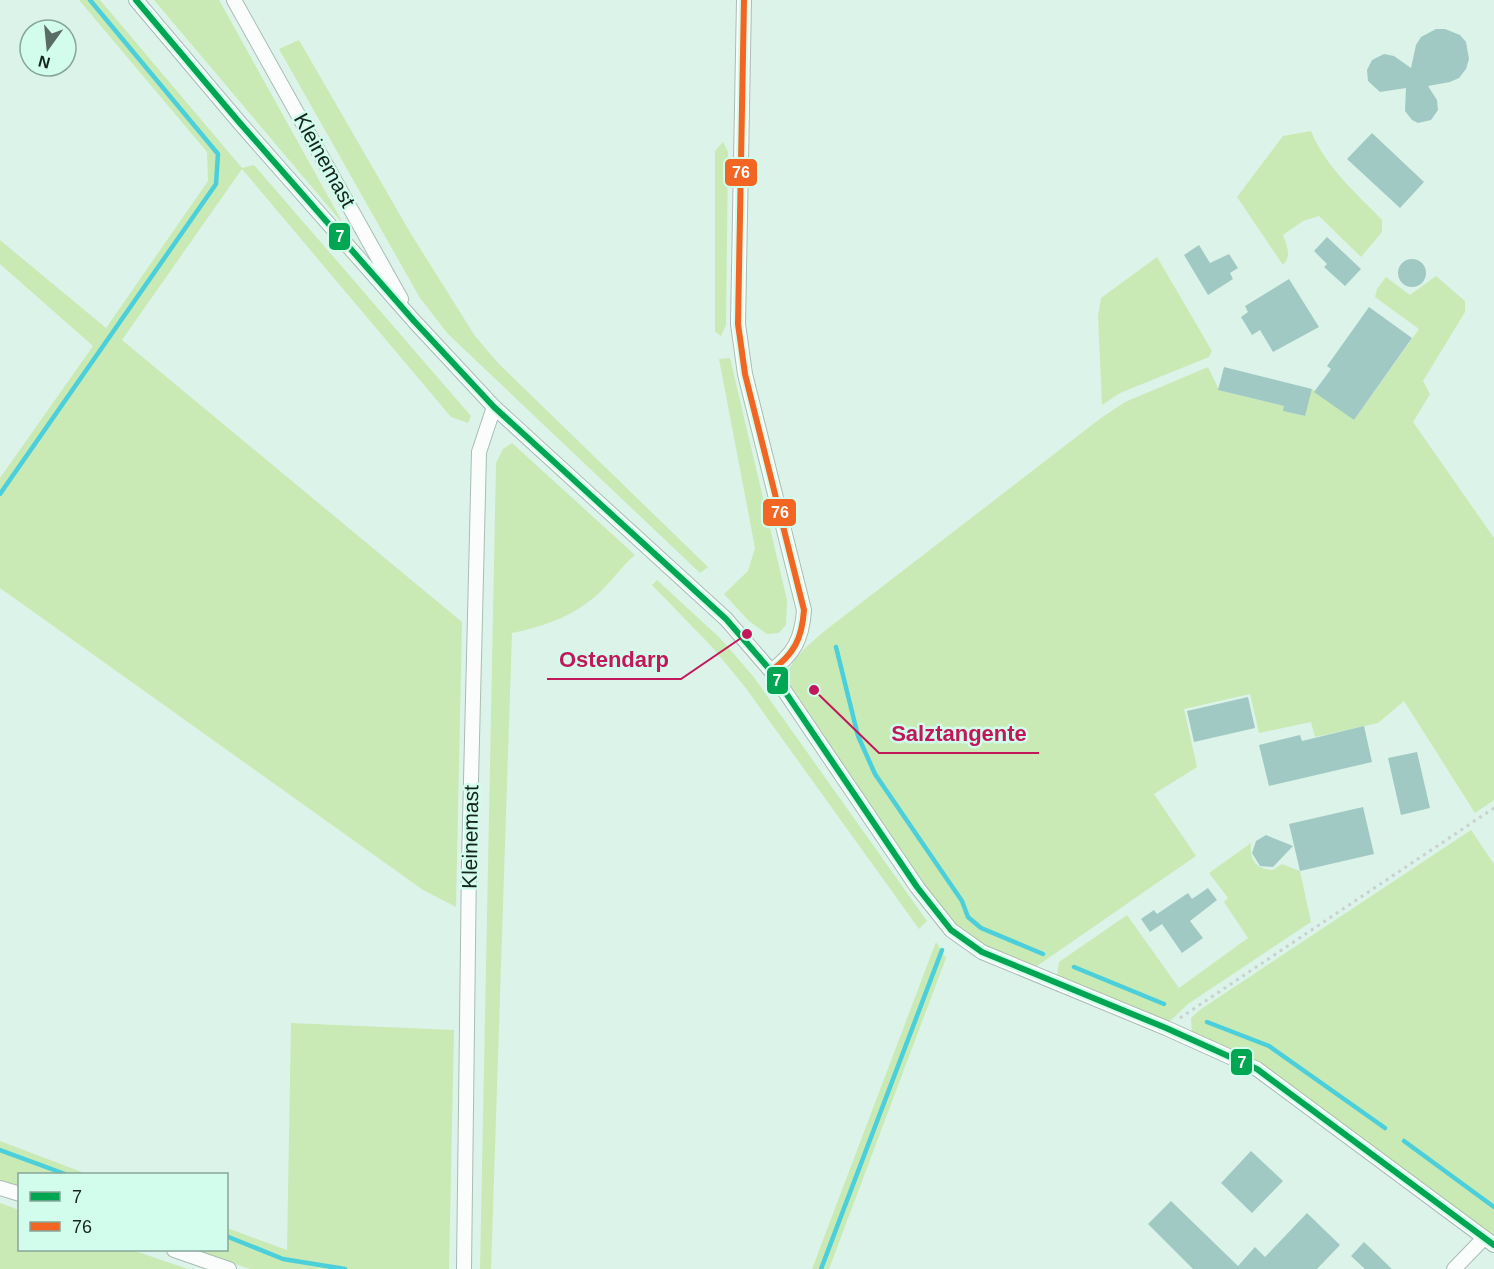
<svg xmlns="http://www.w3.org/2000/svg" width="1494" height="1269" font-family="Helvetica,sans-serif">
<rect width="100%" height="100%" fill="#dcf3ea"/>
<path fill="#c9eab4" d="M79,0H100L242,168L254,165L471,416L468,423L451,417L242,169L122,340L462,622L456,907L423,890L0,588V478L93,346L0,264V240L106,328L208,181L207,152Z
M154,0H219L344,225Z
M299,40L411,234L475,336L498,363L708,567L700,573L448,334L420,298L279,49Z
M1311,131C1324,165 1357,194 1382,220V232L1361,257L1319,216L1303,221L1283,235C1287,246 1292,256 1283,265L1237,197L1283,136Z
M723,142L728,152L726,325L721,336L715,332V151Z
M1157,257L1212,351L1209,357L1120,393L1102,405L1098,316L1101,298Z
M1436,276L1465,301V312L1423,381L1430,394L1413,422L1494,538V800L1475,813L1404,701L1378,723L1315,737L1311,722L1259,733L1250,694L1184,709L1197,767L1154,794L1196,856L1037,966L1028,967L988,950L958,929L905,862L786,686C786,661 805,649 822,633L1101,418L1125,402L1208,367L1219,390L1284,406V411L1304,416L1312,389L1354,420L1419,329L1375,297L1377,289L1386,277L1410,295Z
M730,358L787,600L786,625L779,633L767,634L749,621L724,594L748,571L755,548L719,359Z
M512,443L635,555C623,565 614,578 603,589C578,615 546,626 512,633L491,1269H480L496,463L503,449Z
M657,580L720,638L753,676L927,921L919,929L745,687L713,648L652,585Z
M1471,830L1494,864V1239L1281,1078L1192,1035L1191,1018L1201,1009Z
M1251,843C1249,859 1256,870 1273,870L1282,864L1300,871L1311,922L1188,1004L1170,1021H1163L1057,977L1059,962L1127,915L1179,988L1248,938L1224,902L1228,898L1209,873Z
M936,942L946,958L829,1269H812Z
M291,1023L454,1030L449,1269H250L195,1250H226L227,1228L287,1250Z
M0,1141L87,1174H20L19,1187L0,1181Z
M0,1203L19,1210L20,1250H132L188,1269H0Z"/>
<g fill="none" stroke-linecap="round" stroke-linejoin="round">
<path stroke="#4bcfdb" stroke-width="4.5" d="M0,494L216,184L218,154L90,0
M836,647L858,736L875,774L962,901L968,917L981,928L1043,954
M1074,967L1164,1004
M1207,1022L1269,1046L1385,1128
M1404,1141L1494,1207
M0,1150L65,1174
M226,1236L283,1259L345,1269
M821,1269L942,950"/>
</g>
<path fill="#a1c9c3" d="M1436,29H1445L1460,35L1466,42L1469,59L1466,69L1459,78L1450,82L1428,86L1437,100L1438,110L1431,120L1418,123L1412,120L1405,111L1406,88L1380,92L1368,81L1367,70L1372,60L1384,54L1394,56L1411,68L1416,45L1421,37Z
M1372,133L1424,182L1400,208L1347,159Z
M1327,237L1361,269L1345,286L1324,267L1327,264L1314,251Z
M1199,245L1210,263L1229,254L1238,268L1230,273L1233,279L1208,295L1184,255Z
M1398 273a14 14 0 1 1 28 0a14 14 0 1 1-28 0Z
M1289,279L1319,327L1273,352L1260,330L1252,335L1241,317L1248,312L1245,306Z
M1369,307L1412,338L1354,420L1314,392L1331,369L1327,366Z
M1224,367L1312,389L1305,416L1283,411L1284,406L1218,390Z
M1248,697L1255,728L1194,742L1187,711Z
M1364,726L1372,762L1269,786L1259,745L1300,735L1302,741Z
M1417,752L1430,808L1401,815L1388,758Z
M1363,807L1374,854L1300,871L1289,824Z
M1266,835L1293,846L1273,867L1260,866L1252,853L1256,841Z
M1208,888L1217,900L1190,921L1203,938L1182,953L1162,924L1150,932L1141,919L1154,910L1157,914L1188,893L1192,899Z
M1251,1151L1283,1181L1252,1213L1221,1183Z
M1171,1201L1238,1266L1255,1247L1265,1257L1307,1213L1340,1245L1317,1269H1193L1148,1224Z
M1364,1242L1392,1269H1365L1351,1256Z"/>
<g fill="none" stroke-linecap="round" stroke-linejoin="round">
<defs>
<path id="street" d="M136,0L239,122L414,321L494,407L726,619L771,671L917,887L951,930L982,952L1166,1028L1257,1069L1494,1245
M234,0L401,299
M744,0L738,324L745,374L804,610C802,639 794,654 771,671
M0,1188L20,1194
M174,1250L229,1269
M464,1269L469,863L479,452L494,407
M1454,1269L1484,1238"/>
</defs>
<use href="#street" stroke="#aabcb5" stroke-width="16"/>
<path stroke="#cad1ce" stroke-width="3" stroke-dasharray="3 4.5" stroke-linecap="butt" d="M1180,1018L1494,808"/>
<use href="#street" stroke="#fafdfc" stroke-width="14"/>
<defs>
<path id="bus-1" d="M136,0L239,122L414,321L494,407L726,619L771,671L917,887L951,930L982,952L1166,1028L1257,1069L1494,1245"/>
<path id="bus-2" d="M744,0L738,324L745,374L804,610C802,639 794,654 771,671"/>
</defs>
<use href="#bus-1" stroke="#d2fdec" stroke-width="10"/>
<use href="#bus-2" stroke="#d2fdec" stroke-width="10"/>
<use href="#bus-1" stroke="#00a651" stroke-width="6"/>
<use href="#bus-2" stroke="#f26522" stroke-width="6"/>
</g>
<g text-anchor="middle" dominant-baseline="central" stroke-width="5" stroke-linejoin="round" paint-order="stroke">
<g font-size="21" fill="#14241f" stroke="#d2fdec">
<text transform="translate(325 160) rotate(61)">Kleinemast</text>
<text transform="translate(470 837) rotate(-89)">Kleinemast</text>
</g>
</g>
<path fill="none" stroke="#c2185b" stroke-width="2" d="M747 634L681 679H547M814 690L879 753H1039"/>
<g fill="#c2185b" stroke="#d2fdec" stroke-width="2">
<circle cx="747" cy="634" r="6"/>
<circle cx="814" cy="690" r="6"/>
</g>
<g font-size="22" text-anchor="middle" font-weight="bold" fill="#c2185b" stroke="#d2fdec" stroke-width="5" stroke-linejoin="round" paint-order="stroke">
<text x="614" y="667">Ostendarp</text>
<text x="959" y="741">Salztangente</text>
</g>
<g stroke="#d2fdec" stroke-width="2">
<rect x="724" y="158" width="34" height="29" rx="6" fill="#f26522"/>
<rect x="328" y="222" width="23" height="29" rx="6" fill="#00a651"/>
<rect x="762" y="498" width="35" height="29" rx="6" fill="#f26522"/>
<rect x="766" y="666" width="23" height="29" rx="6" fill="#00a651"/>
<rect x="1230" y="1048" width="23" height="28" rx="6" fill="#00a651"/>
</g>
<g font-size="16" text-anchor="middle" font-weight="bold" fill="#fff">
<text x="741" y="178">76</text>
<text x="340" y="242">7</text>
<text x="780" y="518">76</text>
<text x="777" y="686">7</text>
<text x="1242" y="1068">7</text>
</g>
<rect x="18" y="1173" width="210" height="78" fill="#d2fdec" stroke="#86a69a" stroke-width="1.5"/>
<rect x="30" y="1192" width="30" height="9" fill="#00a651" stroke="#86a69a" stroke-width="1.5"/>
<text x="72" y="1203" font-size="18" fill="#14241f">7</text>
<rect x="30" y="1222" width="30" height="9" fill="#f26522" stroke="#86a69a" stroke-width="1.5"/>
<text x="72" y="1233" font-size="18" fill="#14241f">76</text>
<g transform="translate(48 48) rotate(195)"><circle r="28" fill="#d2fdec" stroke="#86a69a" stroke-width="1.5"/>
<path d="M0-4.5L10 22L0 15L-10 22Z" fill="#5a6c66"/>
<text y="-9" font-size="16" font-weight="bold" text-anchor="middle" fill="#14241f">N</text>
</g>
</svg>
